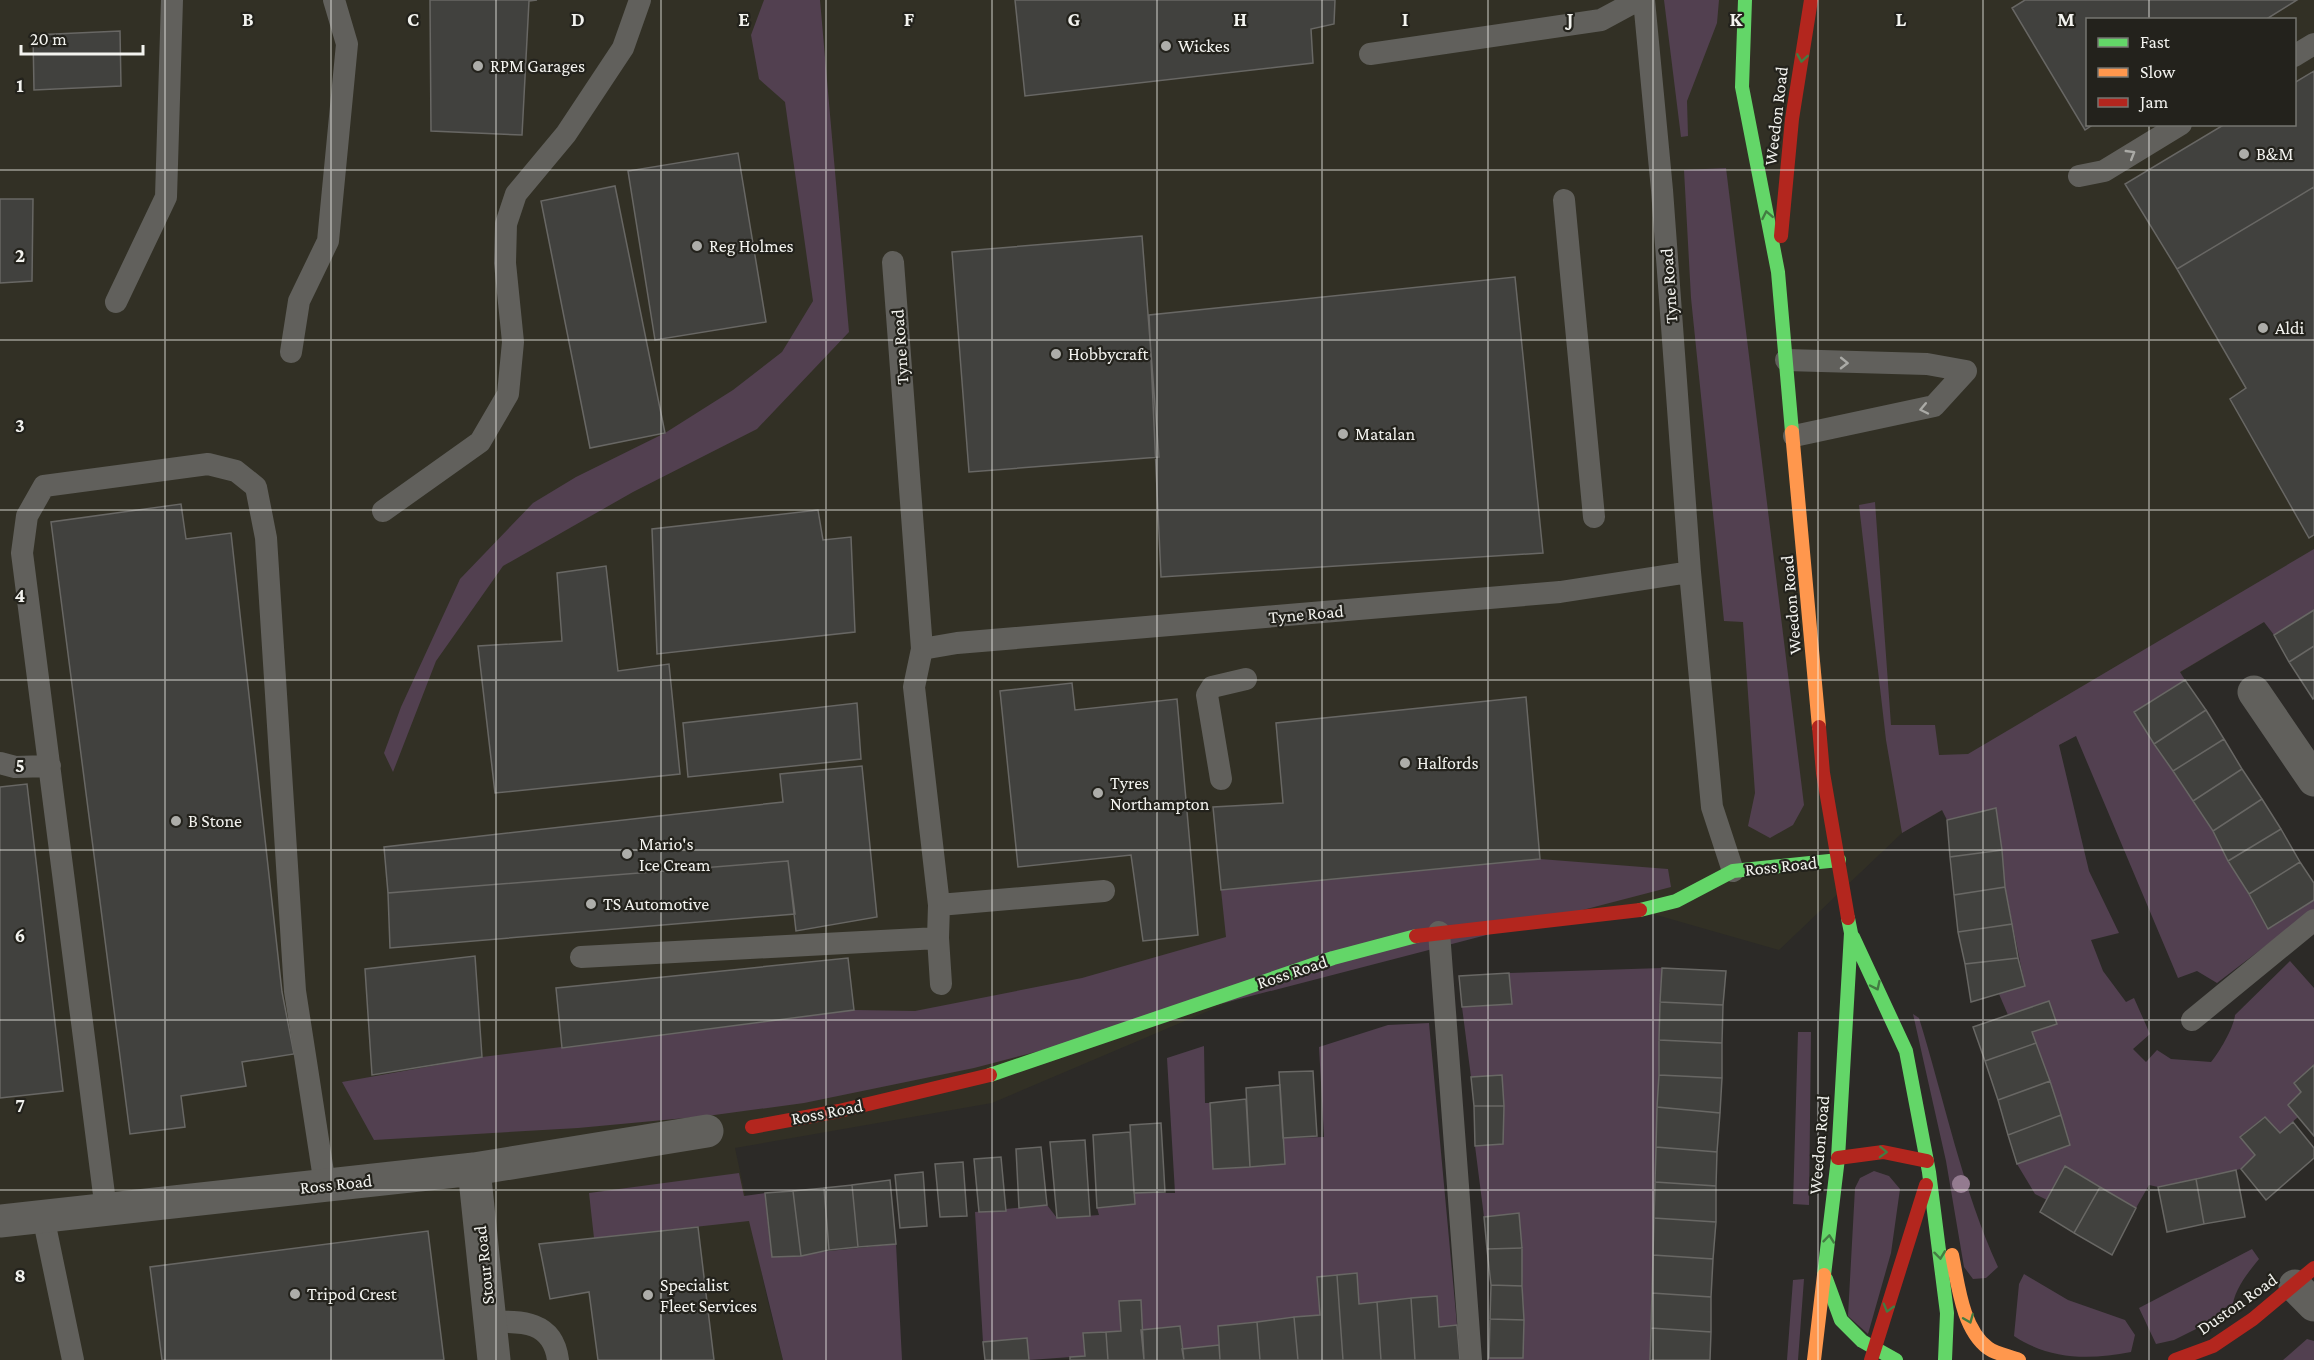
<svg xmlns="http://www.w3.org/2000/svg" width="2314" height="1360" font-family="'Crimson Pro',serif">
<rect width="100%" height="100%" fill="#2c2a27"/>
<path fill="#323025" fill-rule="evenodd" d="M0,0H2314V592L2075,736L1902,833L1779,950L1639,910L1333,958L992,1103L735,1148L768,1302L783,1360H0V283L32,281L33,199H0ZM2088,20H2294V124H2088Z"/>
<path fill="#524050" d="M764,0H820L849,332L757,429L633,492L503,566L436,661L393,772L384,753L401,707L460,579L533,503L576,477L665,433L733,390L782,352L813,301L785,102L759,79L751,35Z
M1664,0H1719L1717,23L1687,101L1688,136L1681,137Z
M1726,168L1804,805L1793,825L1770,838L1748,826L1755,793L1743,622L1724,621L1691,298L1684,170Z
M1875,502L1891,725H1935L1939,755L1968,754L2314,549V610L2274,635L2264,622L2180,672L2185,680L2134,712L2213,831L2268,929L2314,900V909L2217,983L2197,971L2178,978L2076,736L2059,745L2089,871L2119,933L2091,940L2103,971L2126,1002L2134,998L2150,1034L2133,1049L2146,1062L2157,1050L2171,1059L2211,1062C2219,1053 2234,1027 2235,1015L2290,961L2314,988V1065L2294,1083L2301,1092L2289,1105L2298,1117L2280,1133L2264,1117L2240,1137L2255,1155L2241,1169L2158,1187L2149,1185L2136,1208L2065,1166L2047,1200L2035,1194L2017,1164L2070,1145L2032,1032L2057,1023L2049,1001L2008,1015L1999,994L2025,986L2005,887L1996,808L1947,820L1942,810L1902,833L1886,740L1859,505Z
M1540,859L1668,869L1671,887L974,1068L804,1103L707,1116L578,1128L374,1140L342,1082L482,1057L854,1010L915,1011L1082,978L1226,937L1221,890Z
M1662,968L1650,1360H1489V1358H1523L1524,1320L1519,1213L1484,1217L1475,1146L1503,1144L1502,1075L1471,1077L1462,1007L1512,1004L1509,973Z
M1913,1014L1919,1018C1944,1099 1963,1191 1998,1267L1986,1278L1973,1279L1964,1267L1946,1161Z
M1429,1023L1457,1325L1439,1327L1437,1296L1359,1304L1357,1274L1317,1278L1320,1315L1218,1326L1219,1345L1182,1349L1180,1326L1141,1330V1300L1119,1301L1121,1331L1083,1333L1085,1356L1029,1360L1027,1338L983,1342L975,1212L1047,1205L1057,1218L1099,1215L1097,1208L1135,1204L1134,1193H1175L1167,1058L1204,1046L1205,1103H1210L1213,1169L1284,1164L1283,1138L1324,1137L1319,1047L1388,1025Z
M1798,1032H1811L1809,1205L1793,1204Z
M1874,1171L1889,1176L1900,1189L1891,1253L1868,1334L1848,1316L1855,1188L1860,1178Z
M739,1173L744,1196L765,1193L772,1257L896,1244L902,1360H783L749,1221L594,1238L589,1193Z
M2252,1249L2259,1259C2246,1275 2233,1291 2232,1311L2174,1340L2156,1344L2139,1308Z
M2024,1274L2068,1300L2125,1320L2135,1335L2131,1352C2089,1360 2050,1360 2014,1336L2019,1284Z
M1804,1279L1798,1360H1787L1793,1280Z
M2307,1339L2314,1341V1360H2283Z"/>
<path fill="#41413e" stroke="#686764" stroke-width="1.5" d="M430,0H537L529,1L522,135L431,131Z
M1015,0H1335L1334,24L1311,29L1313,63L1025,96Z
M2025,0H2297L2265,20H2088V124H2094L2085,130L2012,8Z
M120,31L121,86L34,90L33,35Z
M2314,71V187L2177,269L2125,184L2225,124H2294V83Z
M738,153L766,322L655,340L628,171Z
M615,186L665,433L590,448L541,201Z
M2314,187V535L2309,538L2230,399L2246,388L2177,269Z
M0,199H33L32,281L0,283Z
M1142,236L1159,457L969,472L952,252Z
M1515,277L1543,553L1161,577L1149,315Z
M181,504L186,539L231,533L282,992L294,1054L242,1062L246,1086L181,1096L185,1127L130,1134L51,522Z
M818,510L823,540L851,537L855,632L657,654L652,529Z
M606,566L618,671L669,664L680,774L495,793L478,646L562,641L557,573Z
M2314,610V646L2289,662L2274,635Z
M2314,646V698L2313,699L2289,662Z
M2185,680L2206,710L2154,744L2134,712Z
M1072,683L1075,710L1177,699L1198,935L1143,941L1131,855L1018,867L1000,691Z
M1526,697L1540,859L1221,890L1213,807L1283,803L1276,723Z
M857,703L861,759L688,777L683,723Z
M2206,710L2224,739L2173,771L2154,744Z
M2224,739L2242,769L2193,801L2173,771Z
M862,766L877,917L796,931L788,861L388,893L384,847L783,802L780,774Z
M2242,769L2262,799L2213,831L2193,801Z
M27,784L63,1091L0,1098V787Z
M2262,799L2281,829L2228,861L2213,831Z
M1996,808L2002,850L1950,857L1947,820Z
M2281,829L2300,862L2249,894L2228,861Z
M2002,850L2005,887L1954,895L1950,857Z
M788,861L795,914L390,948L388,893Z
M2300,862L2314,883V900L2268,929L2249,894Z
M2005,887L2012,924L1958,932L1954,895Z
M2012,924L2018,958L1965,964L1958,932Z
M475,956L482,1057L372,1075L365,969Z
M848,958L854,1010L562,1048L556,988Z
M2018,958L2025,986L1971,1002L1965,964Z
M1662,968L1726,971L1723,1005L1660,1002Z
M1509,973L1512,1004L1462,1007L1459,976Z
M2049,1001L2057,1024L2032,1032L2036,1043L1985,1061L1973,1027Z
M1660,1002L1723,1005L1722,1043L1659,1040Z
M1659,1040L1722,1043V1078L1659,1075Z
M2036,1043L2050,1081L1998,1100L1985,1061Z
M2314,1065V1136L2288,1105L2301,1092L2294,1083Z
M1313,1071L1317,1136L1283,1138L1279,1072Z
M1502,1075L1504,1106H1474L1471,1077Z
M1659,1075L1722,1078L1720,1113L1657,1107Z
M2050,1081L2061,1115L2008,1135L1998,1100Z
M1280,1085L1285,1164L1250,1167L1246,1088Z
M1246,1099L1250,1167L1213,1169L1210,1103Z
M1474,1106H1504L1503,1144L1475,1146Z
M1657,1107L1720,1113L1717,1152L1656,1147Z
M2061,1115L2070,1145L2017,1164L2008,1135Z
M2265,1117L2280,1133L2293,1122L2314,1148V1158L2266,1200L2241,1169L2255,1155L2240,1137Z
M1161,1123L1165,1192L1134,1193L1130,1125Z
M1130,1132L1135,1204L1097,1208L1093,1135Z
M1085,1140L1090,1216L1057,1218L1050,1142Z
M1041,1147L1047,1205L1019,1208L1016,1149Z
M1656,1147L1717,1152L1716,1186L1655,1182Z
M1001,1157L1006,1211L979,1212L974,1159Z
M963,1162L967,1216L940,1217L935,1164Z
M2065,1166L2100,1187L2074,1233L2040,1212Z
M2236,1170L2245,1217L2204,1224L2196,1179Z
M923,1172L927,1226L900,1228L895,1175Z
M2196,1179L2204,1224L2167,1232L2158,1187Z
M890,1180L896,1244L858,1247L852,1185Z
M1655,1182L1716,1186V1222L1654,1218Z
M852,1185L858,1247L829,1250L824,1188Z
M2100,1187L2136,1208L2112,1255L2074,1233Z
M824,1188L829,1250L801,1256L793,1191Z
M793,1191L801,1256L772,1257L765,1193Z
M1519,1213L1522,1248L1487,1249L1484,1217Z
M1654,1218L1716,1222L1713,1259L1653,1255Z
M698,1227L714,1360H598L589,1292L550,1299L539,1244Z
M428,1231L444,1360H162L150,1267Z
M1522,1248V1286L1491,1285L1487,1249Z
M1653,1255L1713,1259L1711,1297L1652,1293Z
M1357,1273L1359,1304L1377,1302L1381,1360H1343L1337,1275Z
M1337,1275L1343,1360H1298L1294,1317L1320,1315L1317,1277Z
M1491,1285L1522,1286L1524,1320L1490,1319Z
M1652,1293L1711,1297V1332L1651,1328Z
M1437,1296L1439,1327L1457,1325L1460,1360H1415L1411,1298Z
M1411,1298L1415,1360H1381L1377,1302Z
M1141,1300L1144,1360H1108L1106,1332L1121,1331L1119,1301Z
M1294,1317L1298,1360H1260L1257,1322Z
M1490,1319L1524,1320L1523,1358H1489Z
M1257,1322L1260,1360H1220L1218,1326Z
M1180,1326L1184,1360H1144L1141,1330Z
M1651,1328L1711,1332L1710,1360H1650Z
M1106,1332L1108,1360H1070V1357L1085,1356L1083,1333Z
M1027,1338L1029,1360H985L983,1342Z
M1219,1345L1220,1360H1184L1182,1349Z"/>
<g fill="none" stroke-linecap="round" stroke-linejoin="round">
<path stroke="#61605c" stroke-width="22" d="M1644,0L1662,190L1690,572L1712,807L1733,871
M1370,54L1601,20L1638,0
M2294,56L2314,44
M2079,176L2104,171L2181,124
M1564,200L1594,517
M893,262L922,649
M116,302L166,197L172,0
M291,352L299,301L328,241L347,44L334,0
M1786,360L1927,364L1966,371
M1794,436L1934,406L1966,371
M383,511L480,442L508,394L513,342L505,263L506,224L516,194L566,134L623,48L640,0
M0,763L15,767L50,766
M1221,779L1207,695L1212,687L1246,679
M1104,891L939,905L914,687L922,649L957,643L1560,592L1690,572
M1439,932L1471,1360
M938,938L941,984
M581,957L938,938L939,905
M2192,1020L2314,920
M106,1210L22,553L27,516L44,486L208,464L236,471L256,487L266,538L295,991L325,1185
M43,1216L73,1360
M490,1322C522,1321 553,1321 558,1360"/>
<path stroke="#61605c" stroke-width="33" d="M2254,692L2314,780
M474,1169L494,1360
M0,1221L474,1169L707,1131
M2295,1286L2314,1305"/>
<path stroke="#63d668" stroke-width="14" d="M1745,0L1742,87L1778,272L1792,432
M1640,910L1676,901L1733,871L1839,860
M1853,937L1906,1051L1929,1172L1947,1313L1945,1360
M990,1075L1333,958L1416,936
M1824,1275L1838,1158L1851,933L1848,918
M1826,1279L1841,1320L1862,1341L1896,1360"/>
<path stroke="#ff974d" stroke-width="14" d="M1792,432L1819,727
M1952,1255C1958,1283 1962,1329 1988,1348C1996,1354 2009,1356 2019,1360
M1814,1360L1824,1275"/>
<path stroke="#b3261e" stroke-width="14" d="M1781,236L1792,119L1811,0
M1819,727L1823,773L1848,918
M1416,936L1640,910
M752,1127L839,1111L990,1075
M1838,1158L1883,1152L1927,1161
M1871,1360L1926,1185
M2175,1360L2213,1346L2253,1319L2314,1268"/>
</g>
<circle fill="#947b90" cx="1961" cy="1184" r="9"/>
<defs><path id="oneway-chevron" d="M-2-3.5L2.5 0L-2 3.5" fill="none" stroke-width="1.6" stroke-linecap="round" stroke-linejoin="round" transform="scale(1.5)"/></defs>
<g stroke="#437c42">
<use href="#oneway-chevron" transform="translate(1802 58) rotate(99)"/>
<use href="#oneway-chevron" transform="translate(1767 215) rotate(-101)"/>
<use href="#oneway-chevron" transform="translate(1876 986) rotate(65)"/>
<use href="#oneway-chevron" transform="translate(1883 1152) rotate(2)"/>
<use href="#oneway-chevron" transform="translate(1829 1239) rotate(-84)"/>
<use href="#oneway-chevron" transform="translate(1940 1255) rotate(83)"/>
<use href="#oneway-chevron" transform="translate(1888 1308) rotate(106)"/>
<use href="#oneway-chevron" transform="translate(1969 1319) rotate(68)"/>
</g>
<g stroke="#aaaaa6">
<use href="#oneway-chevron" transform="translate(2131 154) rotate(-31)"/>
<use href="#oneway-chevron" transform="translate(1844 363) rotate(1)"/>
<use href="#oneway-chevron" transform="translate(1924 409) rotate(168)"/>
</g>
<path fill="none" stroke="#f3f3ef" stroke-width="1.5" stroke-opacity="0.55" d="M165,0V1360M331,0V1360M496,0V1360M661,0V1360M826,0V1360M992,0V1360M1157,0V1360M1322,0V1360M1488,0V1360M1653,0V1360M1818,0V1360M1983,0V1360M2149,0V20M2149,124V1360M0,170H2314M0,340H2314M0,510H2314M0,680H2314M0,850H2314M0,1020H2314M0,1190H2314"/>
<g fill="#adada9" stroke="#23221c" stroke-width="2">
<circle cx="1166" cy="46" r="6"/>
<circle cx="478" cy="66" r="6"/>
<circle cx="2244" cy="154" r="6"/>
<circle cx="697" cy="246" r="6"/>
<circle cx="2263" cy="328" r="6"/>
<circle cx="1056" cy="354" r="6"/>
<circle cx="1343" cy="434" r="6"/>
<circle cx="1405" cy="763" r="6"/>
<circle cx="1098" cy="793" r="6"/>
<circle cx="176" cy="821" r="6"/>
<circle cx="627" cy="854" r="6"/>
<circle cx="591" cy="904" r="6"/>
<circle cx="295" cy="1294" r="6"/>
<circle cx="648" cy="1295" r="6"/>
</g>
<g text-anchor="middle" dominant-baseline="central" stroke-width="4.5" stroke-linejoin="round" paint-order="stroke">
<g font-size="18" fill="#f3f3ef" stroke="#23221c" text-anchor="start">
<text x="1178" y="46">Wickes</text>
<text x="490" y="66">RPM Garages</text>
<text x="2256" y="154">B&amp;M</text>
<text x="709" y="246">Reg Holmes</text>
<text x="2275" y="328">Aldi</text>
<text x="1068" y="354">Hobbycraft</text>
<text x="1355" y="434">Matalan</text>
<text x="1417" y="763">Halfords</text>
<text x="1110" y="783">Tyres<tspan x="1110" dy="21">Northampton</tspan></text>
<text x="188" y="821">B Stone</text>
<text x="639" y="844">Mario's<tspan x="639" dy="21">Ice Cream</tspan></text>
<text x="603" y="904">TS Automotive</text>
<text x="660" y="1285">Specialist<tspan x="660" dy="21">Fleet Services</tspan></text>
<text x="307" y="1294">Tripod Crest</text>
</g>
<g font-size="18" fill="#f3f3ef" stroke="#23221c">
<text transform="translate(1776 116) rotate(-83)">Weedon Road</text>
<text transform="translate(1669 286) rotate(-94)">Tyne Road</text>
<text transform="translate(900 347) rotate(-94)">Tyne Road</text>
<text transform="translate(1791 605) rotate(-95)">Weedon Road</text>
<text transform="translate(1306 614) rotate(-5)">Tyne Road</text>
<text transform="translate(1781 866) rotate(-6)">Ross Road</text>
<text transform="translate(1292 972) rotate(-18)">Ross Road</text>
<text transform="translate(827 1112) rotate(-11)">Ross Road</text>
<text transform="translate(1819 1145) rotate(-85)">Weedon Road</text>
<text transform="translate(336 1184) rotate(-6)">Ross Road</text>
<text transform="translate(484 1265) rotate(-96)">Stour Road</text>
<text transform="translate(2237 1304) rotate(-35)">Duston Road</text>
</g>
</g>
<g font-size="20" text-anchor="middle" font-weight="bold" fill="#f3f3ef" stroke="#23221c" stroke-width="4.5" stroke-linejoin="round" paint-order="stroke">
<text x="248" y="26">B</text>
<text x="413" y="26">C</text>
<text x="578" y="26">D</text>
<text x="744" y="26">E</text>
<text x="909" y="26">F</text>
<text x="1074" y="26">G</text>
<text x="1240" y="26">H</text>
<text x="1405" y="26">I</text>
<text x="1570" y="26">J</text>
<text x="1736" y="26">K</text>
<text x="1901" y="26">L</text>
<text x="2066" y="26">M</text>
<text x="20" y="92">1</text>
<text x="20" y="262">2</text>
<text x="20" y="432">3</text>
<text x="20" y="602">4</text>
<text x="20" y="772">5</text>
<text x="20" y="942">6</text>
<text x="20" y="1112">7</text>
<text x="20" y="1282">8</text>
</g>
<rect x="2086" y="18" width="210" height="108" fill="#23221c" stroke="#767670" stroke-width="1.5"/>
<rect x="2098" y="38" width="30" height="9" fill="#63d668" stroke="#767670" stroke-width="1.5"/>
<text x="2140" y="48" font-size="18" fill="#f3f3ef">Fast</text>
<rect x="2098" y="68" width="30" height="9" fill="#ff974d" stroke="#767670" stroke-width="1.5"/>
<text x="2140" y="78" font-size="18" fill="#f3f3ef">Slow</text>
<rect x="2098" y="98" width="30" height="9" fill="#b3261e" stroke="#767670" stroke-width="1.5"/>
<text x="2140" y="108" font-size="18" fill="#f3f3ef">Jam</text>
<path d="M21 45v9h122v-9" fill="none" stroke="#f3f3ef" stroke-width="3"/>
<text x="30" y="45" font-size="18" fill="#f3f3ef" stroke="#23221c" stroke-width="4.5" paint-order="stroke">20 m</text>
</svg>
